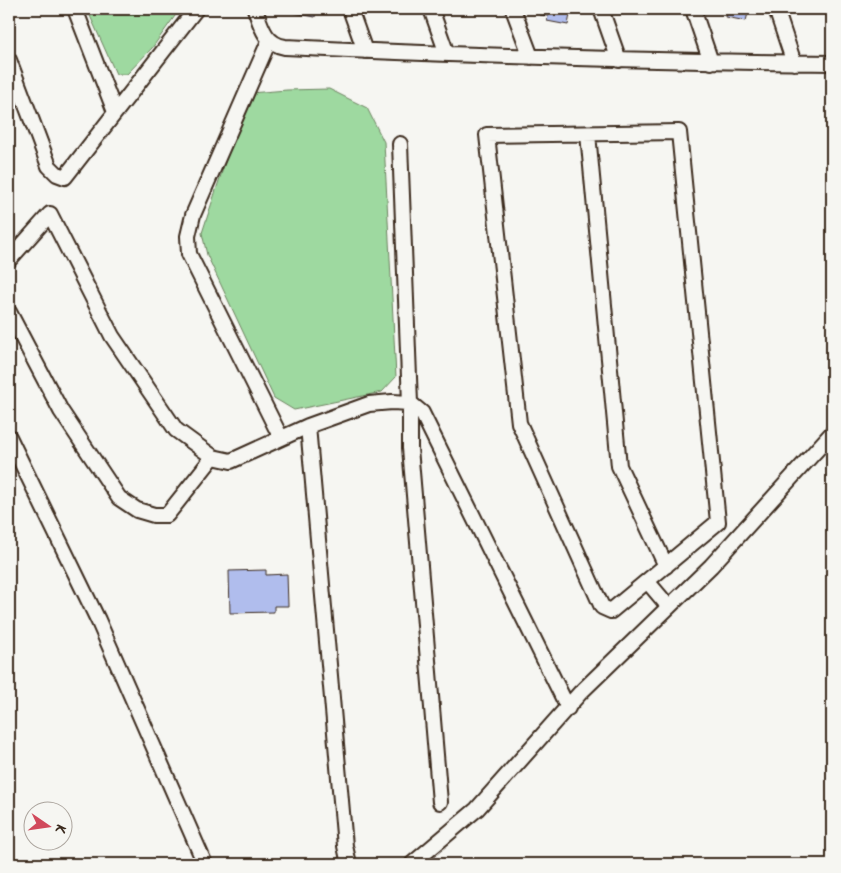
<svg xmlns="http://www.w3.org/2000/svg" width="841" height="873" font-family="Kalam,sans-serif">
<rect width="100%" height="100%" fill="#f6f6f2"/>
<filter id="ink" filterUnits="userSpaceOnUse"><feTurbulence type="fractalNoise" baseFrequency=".02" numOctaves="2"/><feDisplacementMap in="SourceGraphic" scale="10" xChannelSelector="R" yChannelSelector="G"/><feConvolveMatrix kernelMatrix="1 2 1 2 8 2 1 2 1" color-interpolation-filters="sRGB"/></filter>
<g filter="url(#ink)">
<path fill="#9ed9a0" stroke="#6c825f" d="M87,9H180L152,48L127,74H116Z
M329,89L367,108L384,142L396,377L382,392L294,410L274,398L207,255L202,233L233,138L250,93L287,90Z"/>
<path fill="#b0bded" stroke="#3b2a1e" d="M295,9H316L315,17L294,13Z
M458,9H478V13Z
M534,9H571L568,25L547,21L548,16L540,15Z
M715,9H749L746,21L726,17L727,12Z
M266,570V575L287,574L288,606H274V612L230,613L229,571Z"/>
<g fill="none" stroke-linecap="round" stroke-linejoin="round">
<defs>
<path id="minor" d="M75,9L115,112
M255,9C261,26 265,44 285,47C468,56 650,61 832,63
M350,9L365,51
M431,9L447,54
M513,9L531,57
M601,9L619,60
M693,9L711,62
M776,9L794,63
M269,41L193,215L188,236L189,254L281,438
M9,60L49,166L57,174L65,177L196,9
M679,132L718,522L611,611L602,607L519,423L487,135Z
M588,134L619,466L666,566
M400,144L410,403V448L440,802
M9,260L50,214L112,336L176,430L213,457L167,515H154L137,510L119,498L61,411L9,312
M308,426L345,846L349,864
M9,437L98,620L205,864
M213,457L231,461L308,426L369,404L392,402L410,403L422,413L568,708
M647,581L669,607
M412,864L477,809L580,693L711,566L832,433"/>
</defs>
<use href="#minor" stroke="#3b2a1e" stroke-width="18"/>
<use href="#minor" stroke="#f6f6f2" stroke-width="14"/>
</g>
</g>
<rect width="841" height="873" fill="none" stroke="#f6f6f2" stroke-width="30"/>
<rect x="15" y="15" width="811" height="843" fill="none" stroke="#3b2a1e" stroke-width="2" filter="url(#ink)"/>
<g transform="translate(48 826) rotate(103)"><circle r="24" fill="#f6f6f2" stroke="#aba49d"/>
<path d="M0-4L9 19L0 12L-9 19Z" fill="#d1495b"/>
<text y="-8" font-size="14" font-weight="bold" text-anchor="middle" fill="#3b2a1e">K</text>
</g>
</svg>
